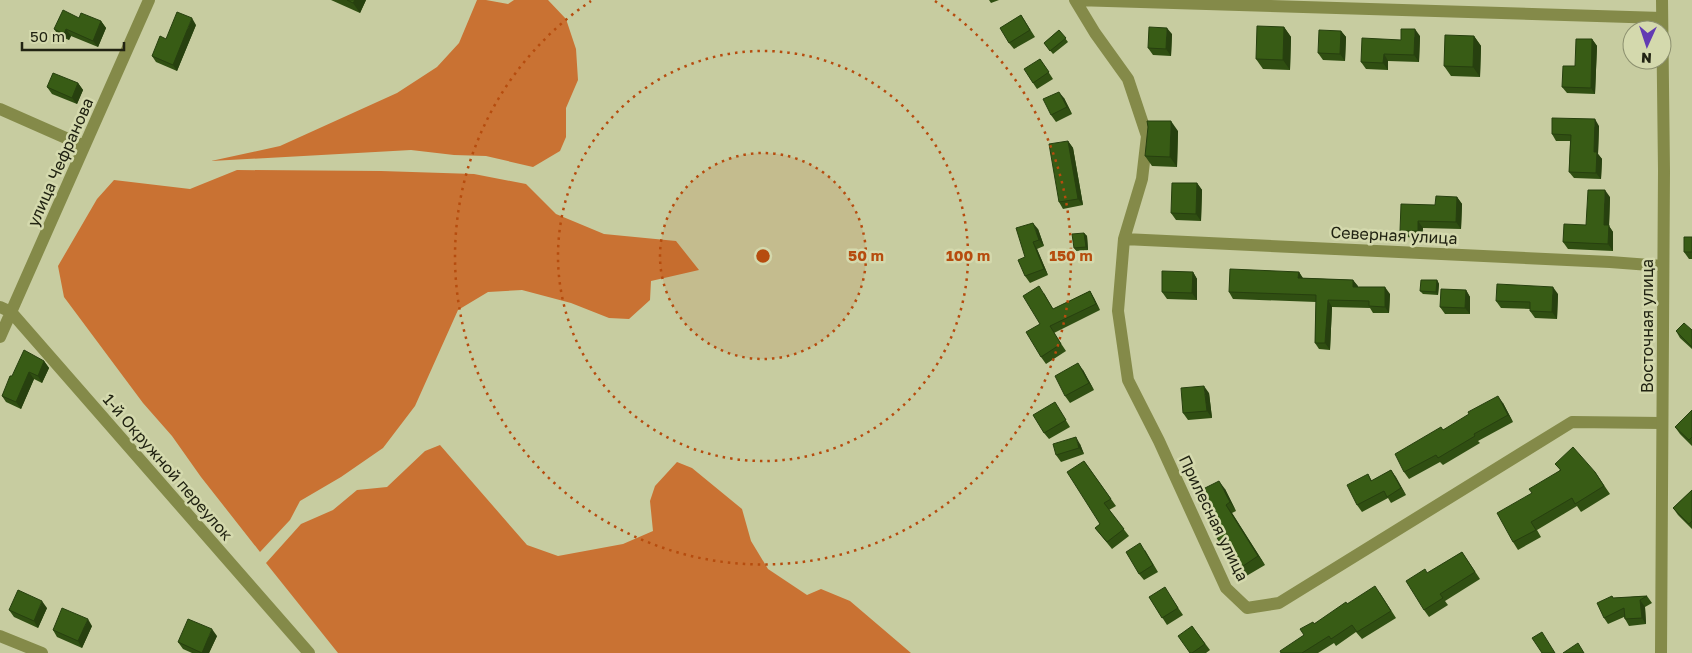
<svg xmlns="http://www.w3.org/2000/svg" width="1692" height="653" font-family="'Golos Text',sans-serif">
<rect width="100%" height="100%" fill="#c7cca0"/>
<path fill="#c97233" d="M477,0H486L508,4L514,0H548L566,19L576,49L578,80L566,108V137L560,151L533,167L486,156L454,155L411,150L211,161L280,146L397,93L437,67L459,43Z
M237,170L381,171L474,174L526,184L556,214L604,234L676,241L699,270L651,281L650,300L629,319L609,318L571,303L522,290L488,292L458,310L415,406L383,448L341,477L300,501L290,520L260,552L201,477L172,436L143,403L64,297L58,266L97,199L114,180L190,189Z
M440,445L527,545L558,556L623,544L653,531L650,501L655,486L677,462L692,468L742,509L751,541L768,569L807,595L821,589L850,601L911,653H338L266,563L301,524L333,510L357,490L387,487L425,451Z"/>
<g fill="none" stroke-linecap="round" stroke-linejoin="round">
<path stroke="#848a49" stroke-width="12" d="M1075,0L1095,33L1128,79L1147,136L1142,179L1124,239L1118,311L1128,380L1159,441L1226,588L1247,608L1279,603L1572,422L1662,423
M1075,0L1662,18
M0,109L84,146
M1124,239L1610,262L1663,266
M0,307L11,312L309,653
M0,337L149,0
M0,636L42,653"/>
<path stroke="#848a49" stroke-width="12" d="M1661,653L1664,171L1662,0"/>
</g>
<path fill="#304f12" d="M331,0H366L360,13Z
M989,0H999L991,3Z
M1021,15L1035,37L1014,49L1009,43Z
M79,18L101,21L106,28L98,47L71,36L69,40L59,36L54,29Z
M196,25L177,71L156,62L152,56L166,39Z
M1284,27L1291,37L1290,70L1263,69L1256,59Z
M1059,30L1068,42L1053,54L1044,43Z
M1341,31L1346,37L1345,61L1323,60L1318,53Z
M1172,34L1171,56L1153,55L1148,48Z
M1420,36L1419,62L1388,61V70L1366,69L1361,62L1401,40Z
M1474,36L1481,46L1480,77L1451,76L1444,66Z
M1592,39L1597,46L1595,94L1567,93L1562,87Z
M1040,59L1053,79L1037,89L1033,83Z
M78,83L83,90L77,104L52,94L47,87Z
M1064,98L1072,114L1056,122L1051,115Z
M1599,126L1598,154L1602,159L1601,179L1574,178L1569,172L1570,141H1556L1552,134Z
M1178,131L1177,167L1152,166L1145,156Z
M1068,141L1073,148L1083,205L1063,209L1059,202Z
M1197,183L1202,190L1201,221L1176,220L1171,213Z
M1457,197L1462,204L1461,229L1423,228L1422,238L1405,237L1400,231L1435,205Z
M1610,197L1609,226L1613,232V251L1568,249L1563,242L1586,225Z
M1038,229L1044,246L1037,249L1048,275L1030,283L1025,276V257Z
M1084,233L1087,236L1088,250L1076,251L1074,248Z
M1692,237V259H1689L1684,252Z
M1193,272L1197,279V300L1167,299L1162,292Z
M1299,272L1303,278L1353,280L1358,287L1390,294L1389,313H1373L1370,308L1332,307L1330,350L1319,349L1315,343L1316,302L1233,299L1229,292Z
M1437,280L1439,284L1438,295L1423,294L1420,291Z
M1466,290L1470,297V314H1445L1440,307Z
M1090,291L1094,298L1100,310L1054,333L1066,351L1046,364L1041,357L1040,324L1044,293L1053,309Z
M1558,294L1557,319L1535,318L1530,311V309L1501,308L1496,301Z
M1692,330V349L1680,338L1676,331Z
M44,361L49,368L42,383L34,379L21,409L6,402L2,396L12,376Z
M1083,370L1094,390L1070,403L1065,396Z
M1209,393L1212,418L1188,420L1183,413Z
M1503,403L1513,422L1478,441L1480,443L1443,465L1440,462L1409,479L1404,472L1443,430Z
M1059,409L1070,427L1049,439L1044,433Z
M1692,410V446L1680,434L1675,427Z
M1080,444L1084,454L1061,462L1056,455Z
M1084,461L1116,506L1109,510L1129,536L1112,549L1095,528L1100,524Z
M1555,464L1595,472L1610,494L1581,512L1577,506L1537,530L1541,537L1518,550L1513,542L1532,493L1560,470Z
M1391,470L1406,495L1391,503L1388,498L1362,512L1357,505L1368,474L1372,481Z
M1225,489L1236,511L1232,513L1265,565L1243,578L1237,570L1216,532Z
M1692,490V529L1678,515L1673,508Z
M1145,550L1158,572L1144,580L1139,574Z
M1462,552L1480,579L1445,601L1448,605L1429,617L1424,610L1428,573Z
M1380,593L1396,618L1362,639L1356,632L1336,646L1334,643L1318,653H1281L1304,635L1314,624L1347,604Z
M1169,594L1183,615L1167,625L1149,597Z
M1612,596L1613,598L1647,596L1652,603L1645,607L1646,624L1629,626L1625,619L1624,617L1608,624L1604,618Z
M47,608L38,628L14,617L9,610Z
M92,626L82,648L57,637L53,630Z
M1192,626L1210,650L1206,653H1190Z
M217,636L209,653H192L183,649L178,642Z"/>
<path fill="#27400f" d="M355,0H366L360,13L353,3Z
M192,18L196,25L177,71L173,65Z
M101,21L106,28L98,47L93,41Z
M1284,27L1291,37L1290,70L1283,60Z
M1167,28L1172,34L1171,56L1166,49Z
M66,29L71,36L69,40L64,34Z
M1415,29L1420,36L1419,62L1414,55Z
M1341,31L1346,37L1345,61L1340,54Z
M1474,36L1481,46L1480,77L1473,67Z
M1592,39L1597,46L1595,94L1591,88Z
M1384,54L1388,61V70L1383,63Z
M78,83L83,90L77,104L72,98Z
M1059,92L1064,98L1072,114L1067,107Z
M1595,119L1599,126L1598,154L1602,159L1601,179L1596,173L1594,152Z
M1171,121L1178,131L1177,167L1170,157Z
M1068,141L1073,148L1083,205L1078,199Z
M1197,183L1202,190L1201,221L1196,214Z
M1605,190L1610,197L1609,226L1613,232V251L1608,244L1604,225Z
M1457,197L1462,204L1461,229L1456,222Z
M1418,221L1423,228L1422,238L1418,231Z
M1033,223L1038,229L1044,246L1039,240Z
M1084,233L1087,236L1088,250L1086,247Z
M1033,242L1037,249L1048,275L1044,269Z
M1193,272L1197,279V300L1192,293Z
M1299,272L1303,279L1298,278Z
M1353,280L1358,286L1357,293L1353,287Z
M1437,280L1439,284L1438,295L1436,292Z
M1385,287L1390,294L1389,313L1385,307Z
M1553,287L1558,294L1557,319L1552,312Z
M1466,290L1470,297V314L1465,308Z
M1090,291L1094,298L1100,310L1096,304Z
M1328,300L1332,307L1330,350L1325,343Z
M44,361L49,368L42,383L38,376Z
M1078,363L1083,370L1094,390L1089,383Z
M29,372L34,379L21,409L16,402Z
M1204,386L1209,393L1212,418L1207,411Z
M1498,396L1503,403L1513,422L1508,415Z
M1076,437L1080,444L1084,454L1079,448Z
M1391,470L1396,477L1406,495L1401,488Z
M1219,481L1225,489L1236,511L1230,502Z
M1226,505L1232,513L1265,565L1258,556Z
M1640,600L1645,607L1646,624L1642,618Z
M42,601L47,608L38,628L34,621Z
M88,619L92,626L82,648L78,641Z
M212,629L217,636L209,653H202Z"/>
<path fill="#385c15" stroke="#27400f" d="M347,0H355L353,3Z
M63,10L79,18L81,13L101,21L93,41L66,29L64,34L54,29Z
M177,12L192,18L173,65L152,56L160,36L166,39Z
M1021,15L1030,30L1009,43L1000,28Z
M1257,26L1284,27L1283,60L1256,59Z
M1149,27L1167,28L1166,49L1148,48Z
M1401,29H1415L1414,55L1384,54L1383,63L1361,62L1362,38L1401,40Z
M1059,30L1066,38L1050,51L1044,43Z
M1319,30L1341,31L1340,54L1318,53Z
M1445,35L1474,36L1473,67L1444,66Z
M1576,39H1592L1591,88L1562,87L1563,66H1575Z
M1040,59L1049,72L1033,83L1024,69Z
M53,73L78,83L72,98L47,87Z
M1059,92L1067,107L1051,115L1043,99Z
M1552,118L1595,119L1594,152H1597L1596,173L1569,172L1571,135L1552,134Z
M1147,121H1171L1170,157L1145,156L1148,127Z
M1068,141L1078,199L1059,202L1049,144Z
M1172,183H1197L1196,214L1171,213Z
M1588,190H1605L1604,225H1609L1608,244L1563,242L1564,224L1586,225Z
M1436,196L1457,197L1456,222L1418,221V231H1400L1401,204L1435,205Z
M1033,223L1039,240L1033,242L1044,269L1025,276L1018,260L1025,257L1016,228Z
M1084,233L1086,247L1074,248L1072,234Z
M1684,237H1692V252H1684Z
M1230,269L1299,272L1298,278L1353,280V287H1385V307L1369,306V301L1328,300L1325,343H1315L1316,295L1229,292Z
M1162,271L1193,272L1192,293L1162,292Z
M1421,280H1437L1436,292L1420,291Z
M1497,284L1553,287L1552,312L1530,311V302L1496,301Z
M1039,286L1053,309L1090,291L1096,304L1050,326L1061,344L1041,357L1026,332L1040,324L1023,296Z
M1441,289L1466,290L1465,308L1440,307Z
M1684,323L1692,330V347L1676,331Z
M24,350L44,361L38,376L29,372L16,402L2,396L10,376H12Z
M1078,363L1089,383L1065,396L1055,376Z
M1204,386L1207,411L1183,413L1181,388Z
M1498,396L1508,415L1474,434L1475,436L1438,458L1436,455L1404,472L1395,454L1441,427L1443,430L1469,414L1468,412Z
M1055,402L1066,420L1044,433L1033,415Z
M1692,410V437L1689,440L1675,427Z
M1076,437L1079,448L1056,455L1053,444Z
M1573,447L1595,472L1604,486L1575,504L1572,498L1531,522L1536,530L1513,542L1497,513L1532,493L1529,489L1561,470L1555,464Z
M1084,461L1111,499L1104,503L1124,529L1107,542L1095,528L1100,524L1067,472Z
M1391,470L1401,488L1387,497L1384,491L1357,505L1347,485L1368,474L1371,481Z
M1219,481L1230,502L1226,505L1258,556L1237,570L1214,533L1216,532L1195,493Z
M1692,490V521L1689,524L1673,508Z
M1140,543L1153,565L1139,574L1126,552Z
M1462,552L1475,572L1440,594L1443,598L1424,610L1406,581L1425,569L1427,573Z
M1375,586L1391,611L1357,632L1352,625L1331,639L1329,636L1302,653H1281L1280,651L1304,635L1300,629L1313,622L1314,624L1346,602L1347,604Z
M1165,587L1178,608L1162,618L1149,597Z
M18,590L42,601L34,621L9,610Z
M1612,596L1613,598L1647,596L1640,600L1642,618L1625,619L1624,608L1604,618L1597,603Z
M62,608L88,619L78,641L53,630Z
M188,619L212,629L202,653L178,642Z
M1192,626L1205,644L1192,653H1190L1178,636Z
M1542,632L1555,653H1542L1532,638Z
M1578,643L1584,653H1563Z"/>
<circle cx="763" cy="256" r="103" fill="#b64c0e" fill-opacity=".12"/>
<g fill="none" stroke="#b64c0e" stroke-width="2.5" stroke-dasharray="2.5 5">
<circle cx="763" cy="256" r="103"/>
<circle cx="763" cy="256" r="205"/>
<path d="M935 1A308 308 0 1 1 591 1"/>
</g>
<g text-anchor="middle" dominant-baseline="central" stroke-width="5" stroke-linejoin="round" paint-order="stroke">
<g font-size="16" fill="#212312" stroke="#d4d9ad">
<text transform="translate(60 162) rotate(-66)">улица Чефранова</text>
<text transform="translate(1394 235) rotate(3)">Северная улица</text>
<text transform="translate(1647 326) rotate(-90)">Восточная улица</text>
<text transform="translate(168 467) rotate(49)">1-й Окружной переулок</text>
<text transform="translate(1214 518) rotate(64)">Прилесная улица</text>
</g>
</g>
<circle cx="763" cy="256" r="8" fill="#b64c0e" stroke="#d4d9ad" stroke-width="2.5"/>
<g font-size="15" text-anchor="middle" font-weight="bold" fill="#b64c0e" stroke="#d4d9ad" stroke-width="5" stroke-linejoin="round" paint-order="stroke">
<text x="866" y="261">50 m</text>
<text x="968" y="261">100 m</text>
<text x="1071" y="261">150 m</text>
</g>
<g transform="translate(1647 45) rotate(183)"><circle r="24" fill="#d4d9ad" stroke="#8c906f"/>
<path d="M0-4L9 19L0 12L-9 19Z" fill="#623bb3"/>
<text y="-8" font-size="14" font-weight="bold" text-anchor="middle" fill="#212312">N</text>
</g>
<path d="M22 42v8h102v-8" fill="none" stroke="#212312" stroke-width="2.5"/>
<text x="30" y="42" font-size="15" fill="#212312" stroke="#d4d9ad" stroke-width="4" paint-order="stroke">50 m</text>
</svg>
